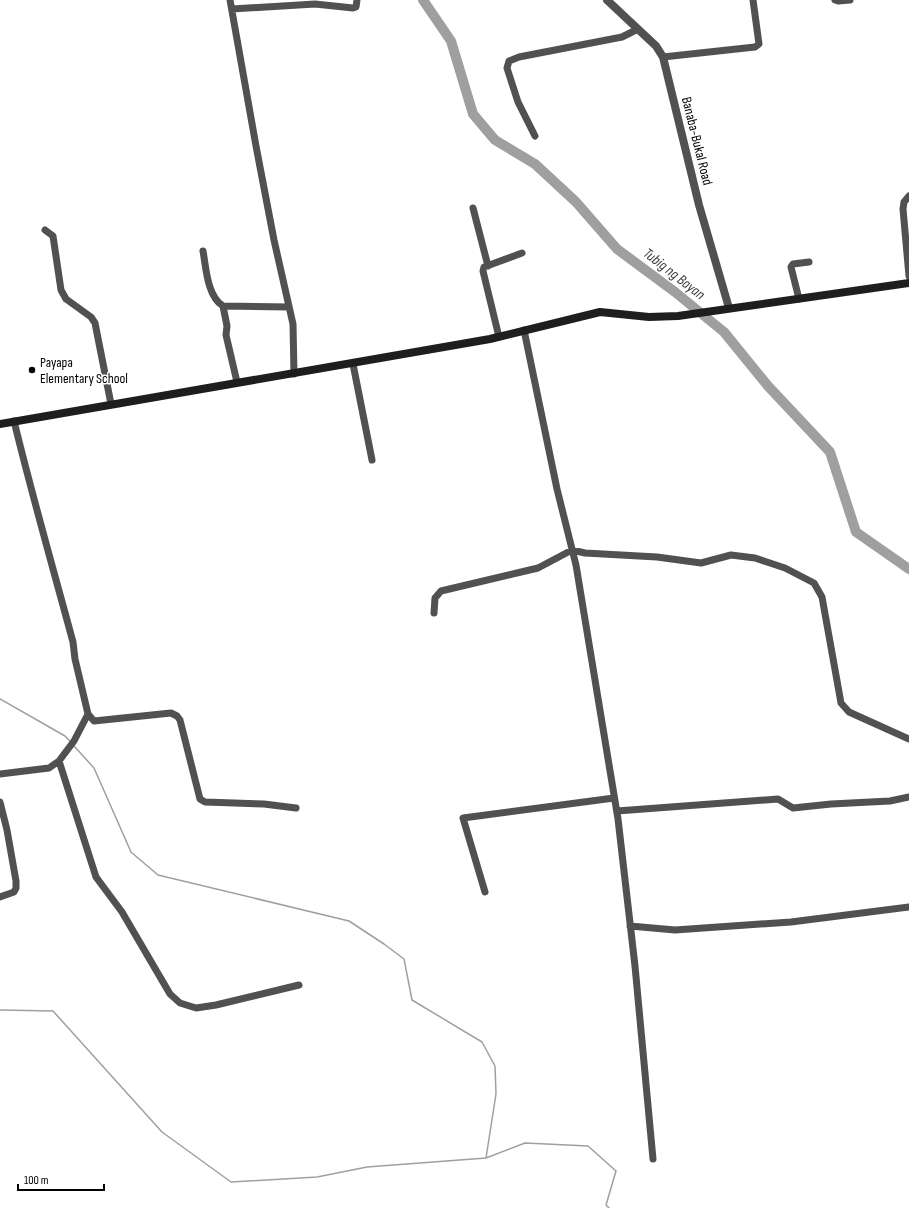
<svg xmlns="http://www.w3.org/2000/svg" width="909" height="1208" font-family="'Sofia Sans Condensed',sans-serif">
<rect width="100%" height="100%" fill="#fff"/>
<g fill="none" stroke-linecap="round" stroke-linejoin="round">
<path stroke="#9f9f9f" stroke-width="1.5" d="M0,699L65,736L70,741
M74,746L94,768L131,852L158,875L349,921L384,944L404,959L412,1000L482,1042L495,1066L496,1094L486,1158
M0,1010L53,1011L162,1132L231,1182L317,1177L367,1167L486,1158L525,1143L588,1146L616,1171L606,1205L609,1208"/>
<path stroke="#9f9f9f" stroke-width="10" d="M423,0L451,41L473,114L495,140L535,164L576,202L617,249L675,292L724,332L768,386L830,452L856,532L909,569"/>
<path stroke="#515151" stroke-width="7" d="M230,0L256,146L274,240L293,324L294,374
M835,0L838,1L850,0
M232,9L315,4L353,8L356,7L357,0
M663,57L755,47L759,44L753,0
M535,136L518,102L507,68L509,61L519,57L622,37L638,29
M909,196L904,202L903,209L909,276
M473,208L488,266
M45,230L53,236L61,290L66,299L91,317L95,323L111,404
M203,251C206,267 207,296 223,306L289,307
M799,299L791,267L793,264L809,262
M223,306L227,326L226,335L237,382
M524,330L557,489L576,565L618,819L635,966L653,1159
M499,337L483,271L484,267L522,253
M353,364L372,460
M14,421C32,495 53,568 73,642L75,659L88,714L94,721L171,713L177,716L180,720L200,799L205,802L264,804L296,808
M434,613L435,598L441,591L538,568L572,550L585,553L657,557L701,563L731,555L755,558L785,568L814,583L822,597L841,703L849,712L909,739
M59,761L96,877L122,912L170,994L180,1003L196,1008L216,1005L299,985
M0,774L49,768L59,761L74,741L88,714
M0,802L7,830L16,881V888L14,892L0,897
M617,811L778,799L793,808L831,804L890,801L909,797
M485,892L463,818L614,798
M630,926L675,930L791,922L909,907"/>
<path stroke="#515151" stroke-width="8" d="M607,0L656,46L663,57L699,205L729,308"/>
<path stroke="#1e1e1e" stroke-width="8" d="M0,424L490,339L600,312L649,317L678,316L909,283"/>
</g>
<circle fill="#000" stroke="#fff" stroke-width="1.5" cx="32" cy="370" r="4"/>
<g text-anchor="middle" dominant-baseline="central" stroke-width="3" stroke-linejoin="round" paint-order="stroke">
<g font-size="14" fill="#000" stroke="#fff">
<text transform="translate(697 141) rotate(76)">Banaba-Bukal Road</text>
</g>
<g font-size="14" fill="#000" stroke="#fff" text-anchor="start">
<text x="40" y="362">Payapa<tspan x="40" dy="16">Elementary School</tspan></text>
</g>
<g font-size="15" font-style="italic" fill="#404040" stroke="#fff">
<text transform="translate(674 274) rotate(38)">Tubig ng Bayan</text>
</g>
</g>
<path d="M18 1184v6h86v-6" fill="none" stroke="#000000" stroke-width="2"/>
<text x="24" y="1184" font-size="12" fill="#000000" stroke="#ffffff" stroke-width="3" paint-order="stroke">100 m</text>
</svg>
